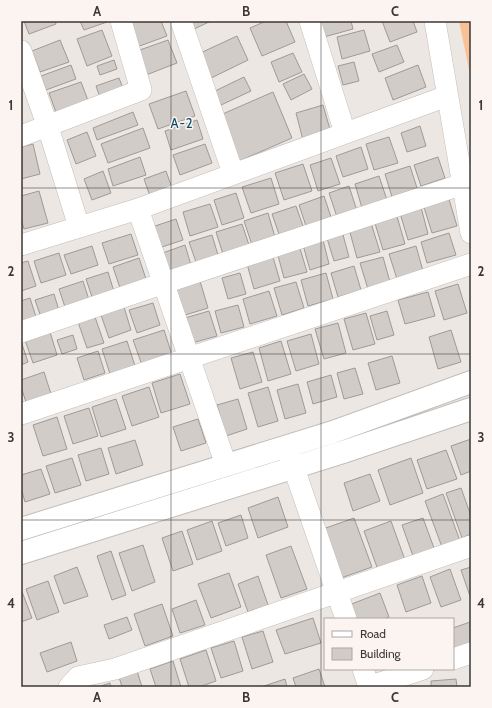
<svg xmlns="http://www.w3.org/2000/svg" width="492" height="708" font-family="Cabin,sans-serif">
<rect width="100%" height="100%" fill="#ede7e3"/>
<path fill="#f8c196" d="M459,21H471V79Z"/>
<path fill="#d2ccc8" stroke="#a09a96" d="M24,21H55L56,24L29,34Z
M80,21H106L107,22L84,30Z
M127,21H161L167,36L137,47Z
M189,21H211L192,30Z
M266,21H286L295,42L262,56L250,28Z
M320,21H351L353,29L324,37Z
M382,21H413L417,32L390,42Z
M102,30L112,56L87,66L77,39Z
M364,30L370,51L342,59L337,37Z
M237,36L248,60L207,80L196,55Z
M60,40L69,62L40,72L32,51Z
M168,40L177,63L146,75L137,51Z
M397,45L404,62L379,72L372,54Z
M293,53L302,72L279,82L271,62Z
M114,60L117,69L100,75L97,66Z
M354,62L359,81L343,85L338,66Z
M71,65L76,79L46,90L41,76Z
M418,65L426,87L393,100L385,78Z
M304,74L312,89L291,100L283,84Z
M244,77L251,91L221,105L215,91Z
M119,78L124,91L101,100L96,86Z
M81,82L89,103L57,115L49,93Z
M186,91L195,116L158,129L149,104Z
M273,92L292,138L237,162L218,116Z
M323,105L331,133L303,140L296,113Z
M133,112L138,125L97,140L93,128Z
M197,120L203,139L171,150L165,131Z
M420,126L426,146L407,152L401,133Z
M143,128L150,148L108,163L101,144Z
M87,132L96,156L76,164L67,140Z
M389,137L398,163L374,170L366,144Z
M33,144L40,174L21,179V147Z
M205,144L212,163L180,175L173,155Z
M361,147L368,169L343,177L336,156Z
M140,157L146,175L113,186L108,169Z
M438,157L445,178L421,186L414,165Z
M331,158L340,184L318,191L310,165Z
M303,164L312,191L284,200L275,173Z
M410,166L417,188L392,197L385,174Z
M103,171L111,193L92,200L84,179Z
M166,171L172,188L150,196L144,179Z
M379,176L387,200L362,208L355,184Z
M271,178L279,204L251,213L242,187Z
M349,186L357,211L337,217L329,193Z
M39,191L48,223L24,229L21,219V196Z
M236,193L244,218L222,225L214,200Z
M324,196L331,217L306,226L299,205Z
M448,196L457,226L432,233L423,204Z
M210,204L218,227L190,236L183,212Z
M296,206L304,229L280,237L272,214Z
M421,207L428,234L408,240L400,213Z
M268,213L275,237L252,245L244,221Z
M396,213L405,244L383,250L374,220Z
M176,219L183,240L156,249L149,228Z
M371,223L380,252L357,258L349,229Z
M242,224L249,245L223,254L216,232Z
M342,231L349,257L334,261L326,235Z
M449,233L456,255L427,263L421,242Z
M131,234L138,255L109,264L102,243Z
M212,235L218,255L196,262L189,242Z
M323,240L329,264L310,270L303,245Z
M185,245L191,265L166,274L160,254Z
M299,245L307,272L284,278L277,252Z
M92,246L98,265L71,274L64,255Z
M416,246L423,271L397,279L389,254Z
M59,253L66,275L41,283L34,261Z
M273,257L280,281L254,289L247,264Z
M383,257L390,282L368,289L360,263Z
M139,258L147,282L121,291L113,267Z
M28,261L36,286L21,291V263Z
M354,266L361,290L338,297L331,273Z
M108,272L115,295L94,303L86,279Z
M240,273L246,294L228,299L222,278Z
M326,273L333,299L308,306L301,280Z
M83,281L90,303L66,310L59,289Z
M200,281L208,308L182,316L174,288Z
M296,282L304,308L282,315L274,288Z
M458,284L467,313L444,320L435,291Z
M269,291L277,316L250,324L243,299Z
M428,292L435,316L405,324L398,300Z
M54,294L60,314L42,320L35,300Z
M30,298L37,320L21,326V301Z
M153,303L160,325L137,333L129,310Z
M238,305L244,327L221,333L215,311Z
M124,307L131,330L109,338L101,315Z
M209,311L217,336L192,343L185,318Z
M387,311L394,335L377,340L370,316Z
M366,313L375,344L353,350L344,319Z
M95,317L104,343L87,348L78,322Z
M338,323L346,353L324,359L315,329Z
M164,330L172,355L142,365L133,340Z
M451,330L461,362L438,369L429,337Z
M50,332L57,355L33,363L25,340Z
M311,334L319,364L296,371L287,341Z
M73,335L77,349L62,354L57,340Z
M21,341L28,362L21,365Z
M127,341L135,366L110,374L102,349Z
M281,341L291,374L268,381L259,348Z
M98,351L105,373L84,380L77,358Z
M253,352L262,382L240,389L231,358Z
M392,356L400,383L376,390L368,363Z
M355,368L363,394L344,399L337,373Z
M44,372L52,397L27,405L21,387V380Z
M180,374L190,404L161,413L152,383Z
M331,375L337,397L313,404L307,382Z
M298,384L306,413L285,419L277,390Z
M149,387L159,417L132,426L122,396Z
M268,387L278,421L258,427L248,393Z
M116,399L126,429L101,437L92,407Z
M238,399L247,429L226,436L217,405Z
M89,408L98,436L73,444L64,416Z
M57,417L67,449L43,456L33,425Z
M198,419L206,443L181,451L173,427Z
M471,439V471L461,475L451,446Z
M135,440L143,465L116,474L108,448Z
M101,448L109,474L86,481L78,455Z
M446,450L457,479L427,489L417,460Z
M72,458L81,485L55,493L46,466Z
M411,458L423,493L390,505L378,470Z
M41,469L50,494L25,502L21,488V475Z
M370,474L380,501L353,511L344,483Z
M461,488L471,516V534L462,538L446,493Z
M443,494L460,541L442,547L425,501Z
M278,497L288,527L258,538L248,508Z
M241,515L248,538L226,546L218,523Z
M354,518L372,567L341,578L323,529Z
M423,518L434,548L413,556L402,525Z
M212,521L222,551L197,560L187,530Z
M391,521L405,560L378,570L364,531Z
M182,531L193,564L173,571L162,538Z
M143,545L155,582L132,591L119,553Z
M291,546L307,589L281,598L266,555Z
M111,551L126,595L112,600L97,556Z
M77,567L88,596L64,604L54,576Z
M471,567V599L461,570Z
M450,569L461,600L441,607L430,577Z
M229,573L241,607L211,618L198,584Z
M258,576L268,605L248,612L238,584Z
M422,576L431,603L406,612L397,585Z
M48,581L59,612L37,620L26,589Z
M21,589L32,618L21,622Z
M380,593L389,617L383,619H354L349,605Z
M196,600L205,625L180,633L172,609Z
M162,604L173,636L145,646L134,614Z
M127,617L132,630L109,639L104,625Z
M313,618L321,643L285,654L276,630Z
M470,622L471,645L453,651V628Z
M263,631L273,662L252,669L242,637Z
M234,641L243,671L221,678L211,648Z
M71,642L77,661L47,672L40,653Z
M206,650L216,681L199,687H189L180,659Z
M173,661L181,687H156L150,669Z
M319,669L325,687H296L293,678Z
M137,671L142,687H122L119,677Z
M285,679L287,687H261Z
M456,679L457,687H431V681Z
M110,683L111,687H98Z"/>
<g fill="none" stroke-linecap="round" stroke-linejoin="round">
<defs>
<path id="minor" d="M181,21L233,173
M310,21L345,133
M435,21L471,233
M21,51L48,127L79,227
M21,136L141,90L121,21
M138,209L226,465
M21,245L138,209L447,96
M21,332L164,283L463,184
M21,414L471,264
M288,451L346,619
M453,659L471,653
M363,669L369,687
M69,687L78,677L115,669L471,546
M368,687L423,669"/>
<path id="major" d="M21,529L333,432L471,382
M21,553L343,452L471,409"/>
</defs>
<use href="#minor" stroke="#c3bdb9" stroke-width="22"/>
<use href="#major" stroke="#c3bdb9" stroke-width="24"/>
<use href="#minor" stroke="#fff" stroke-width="21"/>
<use href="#major" stroke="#fff" stroke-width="22"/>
</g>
<path fill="none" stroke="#3a3736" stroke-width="1" stroke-opacity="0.55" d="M171,21V687M321,21V687M21,188H471M21,354H471M21,520H471"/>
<g text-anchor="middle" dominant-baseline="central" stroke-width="3" stroke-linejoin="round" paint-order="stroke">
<g font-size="13" letter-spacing="1" fill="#0c4869" stroke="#fbf4f0">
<text x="182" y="123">A-2</text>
</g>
</g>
<rect width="492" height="708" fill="none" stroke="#fbf4f0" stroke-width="44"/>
<rect x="324" y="618" width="130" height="52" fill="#fbf4f0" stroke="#aea8a6"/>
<rect x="332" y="631" width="20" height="6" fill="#ffffff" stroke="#aea8a6"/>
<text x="360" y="638" font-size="12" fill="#3a3736">Road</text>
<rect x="332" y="648" width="20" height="12" fill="#d2ccc8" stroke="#aea8a6"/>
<text x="360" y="658" font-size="12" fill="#3a3736">Building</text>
<rect x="22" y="22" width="448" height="664" fill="none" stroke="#3a3736" stroke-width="1.5"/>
<g font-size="13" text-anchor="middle" font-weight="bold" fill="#3a3736">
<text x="97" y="16">A</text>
<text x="246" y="16">B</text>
<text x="395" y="16">C</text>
<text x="11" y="110">1</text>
<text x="481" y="110">1</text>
<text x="11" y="276">2</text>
<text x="481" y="276">2</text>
<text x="11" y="442">3</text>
<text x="481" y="442">3</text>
<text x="11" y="608">4</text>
<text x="481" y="608">4</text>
<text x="97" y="702">A</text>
<text x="246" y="702">B</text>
<text x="395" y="702">C</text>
</g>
</svg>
